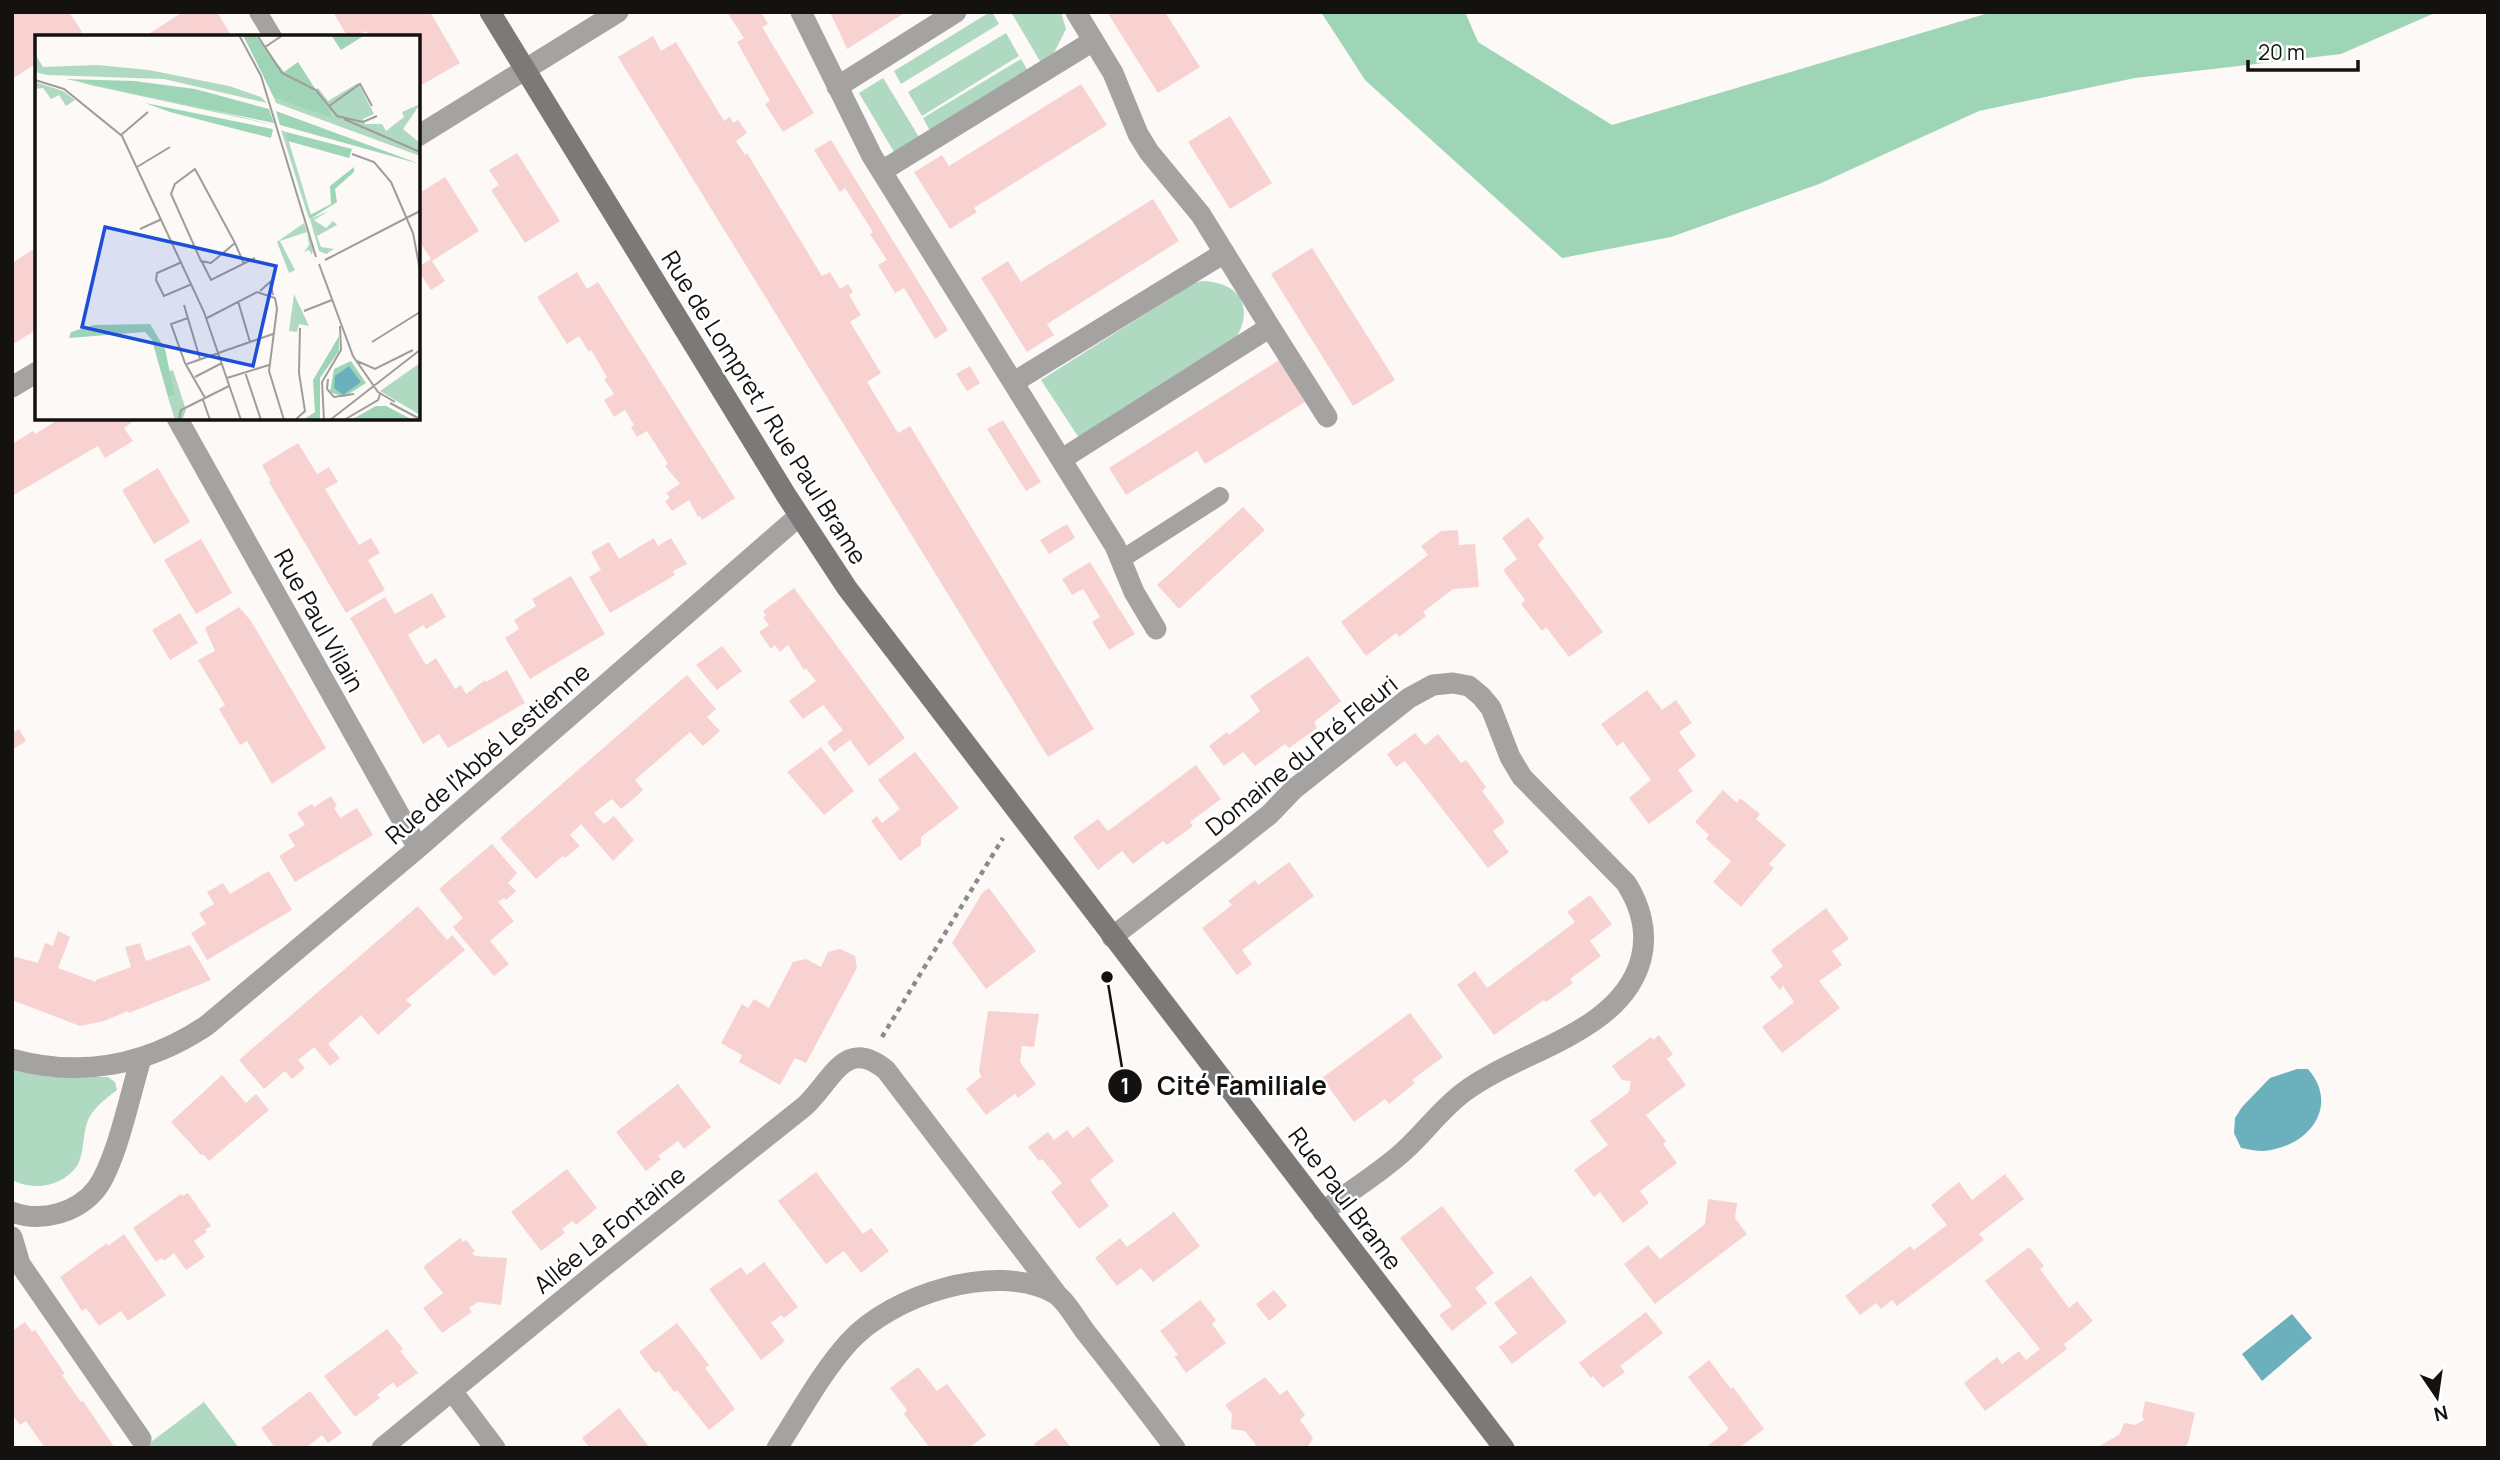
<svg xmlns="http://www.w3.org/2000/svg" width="2500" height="1460" font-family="Manrope,sans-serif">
<rect width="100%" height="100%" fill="#fcf9f7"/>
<path fill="#b0d9c1" d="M990,12H992L999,24L901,84L894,71Z
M1011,12H1061L1066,29L1054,53L1041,63Z
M1006,33L1019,56L922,116L908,92Z
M1021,59L1028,71L930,131L923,118Z
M883,78L919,137L894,152L859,93Z
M1202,281C1244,282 1256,313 1231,345L1079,438L1041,380L1194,283Z
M12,1069L50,1077H108L115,1082L117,1090C107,1098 95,1106 89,1118C82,1132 85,1153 77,1166C62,1187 33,1191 12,1180Z
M204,1402L239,1448H143Z"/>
<path fill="#9ed5b6" d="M1321,12H1465L1478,42L1612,125L1992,12H2437L2341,54L2135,78L1979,111L1819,184L1671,237L1562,258L1365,80Z"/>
<path fill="#6cb0bd" d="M2297,1069H2308C2341,1107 2307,1148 2263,1151C2256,1151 2248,1149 2241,1148L2234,1133L2235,1118L2242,1107L2270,1078Z
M2292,1314L2312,1338L2262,1381L2242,1354Z"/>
<path fill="#f8d2d0" d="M12,12H69L82,32L75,37H37V63L12,79Z
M183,12H217L232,37H144Z
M333,12H430L460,63L418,87V37H370L366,31L355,37H348Z
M727,12H761L768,24L762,27L814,113L783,132L765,104L770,101L737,42L744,38Z
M830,12H906L847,49Z
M1107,12H1165L1200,67L1158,93Z
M653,36L661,51L676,42L724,121L730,117L733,123L738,120L747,133L736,141L745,155L747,153L822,276L830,272L840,289L848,284L853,292L849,295L861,315L850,322L881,373L867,382L898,433L910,426L1094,729L1048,757L618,57Z
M1081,84L1107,125L974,208L977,212L950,229L914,172L942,155L949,166Z
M1230,116L1272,183L1230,209L1188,142Z
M831,140L948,330L935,339L904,288L895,293L878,265L887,260L870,234L873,232L845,188L840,192L814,150Z
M517,153L560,221L525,243L491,190L499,185L489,170Z
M445,177L479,231L432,261L445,281L431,290L418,270V267L431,259L420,242L418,243V194Z
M1153,199L1179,241L1047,324L1054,335L1027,352L981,278L1008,261L1021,282Z
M37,247V329L12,345V263Z
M1312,248L1395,380L1353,406L1271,274Z
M577,272L587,289L598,282L735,498L702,520L700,516L698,517L689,500L672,511L665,501L670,498L666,493L680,484L665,466L668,464L647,431L637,437L631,427L634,425L625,410L614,417L604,400L614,394L604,379L607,377L591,350L589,352L579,336L567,344L537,297Z
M1279,360L1305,402L1205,464L1197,451L1126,495L1109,468Z
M970,366L980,383L967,391L956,374Z
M61,418H138L124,428L133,441L105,458L98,446L12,496V444L33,431L35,434Z
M1003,420L1041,482L1026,491L987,429Z
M298,443L317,474L329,467L338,482L325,489L359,545L371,538L380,553L368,560L385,590L346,613L269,482L271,481L262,465Z
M158,468L190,522L154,544L122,490Z
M1243,507L1265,530L1179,609L1157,585Z
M1528,517L1544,538L1538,545L1603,632L1569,657L1546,627L1542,631L1521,604L1525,600L1503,570L1517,559L1502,538Z
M1067,524L1075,538L1049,554L1040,540Z
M1458,530L1459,545L1475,544L1479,587L1453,589L1423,612L1426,616L1399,637L1396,633L1366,656L1341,622L1428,555L1421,546L1441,531Z
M654,538L658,546L671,538L687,564L673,571L675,575L610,613L589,577L601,570L591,552L609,542L619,559Z
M201,539L232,593L196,614L164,560Z
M1090,562L1135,634L1109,650L1092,622L1100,617L1083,589L1072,595L1062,579Z
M571,576L605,634L530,679L505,638L519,629L514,620L536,606L532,599Z
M794,588L905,738L869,766L850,740L834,752L827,742L843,730L823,705L803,719L789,701L816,681L806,668L804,670L788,645L780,652L775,645L771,649L759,632L769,625L763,617L766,616L763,611Z
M432,593L446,617L426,629L423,625L408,635L426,665L436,658L455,689L461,685L466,694L485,680L486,682L507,670L525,703L448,748L439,734L423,744L350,618L385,597L395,614Z
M239,607L251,621L326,748L272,784L247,741L240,745L219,709L225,705L198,660L215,651L205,628Z
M180,613L198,643L170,660L152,630Z
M722,646L742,671L717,690L696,665Z
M1308,656L1341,701L1314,722L1317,728L1289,748L1285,744L1255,766L1243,752L1224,766L1209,746L1227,732L1229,735L1260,711L1250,696Z
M687,675L716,709L707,717L720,731L703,746L690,732L635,780L643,790L637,796L621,809L612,799L594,813L604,824L614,816L634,840L613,861L581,824L570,835L580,846L565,858L563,856L536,879L500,838Z
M1647,690L1662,710L1676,700L1692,723L1679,732L1696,756L1678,770L1693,791L1649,824L1629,798L1651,780L1623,742L1617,746L1601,724Z
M19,729L26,741L12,750V733Z
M1415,733L1425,745L1438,734L1461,763L1466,760L1486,787L1482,791L1505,822L1493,831L1509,852L1488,868L1405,761L1396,767L1387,754Z
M821,747L854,791L824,815L787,772Z
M915,752L959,808L921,837V845L900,861L871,821L877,816L882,823L900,809L878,780Z
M1196,765L1221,799L1190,822L1193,826L1167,845L1163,841L1133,864L1122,851L1098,870L1073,837L1098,819L1108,831Z
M1723,790L1737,803L1740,798L1760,814L1756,819L1786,845L1769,864L1774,868L1741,907L1713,882L1731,861L1706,839L1709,835L1695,822Z
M331,796L337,806L334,808L340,818L357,808L373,835L295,882L279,856L295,846L288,835L305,825L297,813L312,804L314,807Z
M492,844L517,873L508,883L516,891L506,900L504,898L498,902L514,921L490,941L509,964L494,976L453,927L463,918L439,889Z
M1289,862L1314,896L1242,950L1252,964L1237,975L1202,928L1232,905L1228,901L1255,880L1258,885Z
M269,871L292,910L207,960L191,933L206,924L199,913L214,904L207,892L223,883L230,894Z
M989,888L1036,951L986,989L952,943L983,892Z
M1590,895L1612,924L1590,941L1601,956L1570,979L1573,983L1559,993L1546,1002L1544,1000L1494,1035L1457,985L1475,971L1487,988L1575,922L1567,912Z
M418,906L447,940L452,935L465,950L406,1000L412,1005L378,1035L361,1015L328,1044L340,1058L330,1066L314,1047L298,1060L305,1068L298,1074L292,1079L285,1071L264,1089L239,1060Z
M1826,908L1849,939L1832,951L1842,965L1819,981L1840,1008L1782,1053L1762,1027L1794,1002L1783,986L1780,990L1770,977L1783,966L1771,950Z
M58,931L70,937L58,968L96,982V980L131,967L125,947L140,943L146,961L190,945L211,980L129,1013L128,1011L104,1021L80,1026L12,1000V956L38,963L45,943L53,946Z
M840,949L855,956L857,968L806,1063L795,1058L780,1085L739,1062L742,1055L721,1043L742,1004L748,1008L754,999L769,1008L793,962L806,959L821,967L828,952Z
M988,1011L1039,1014L1034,1047L1022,1046L1020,1062L1036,1084L1018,1098L1015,1094L986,1115L966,1089L981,1077L979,1071Z
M1410,1013L1443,1057L1412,1080L1415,1083L1389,1104L1385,1099L1354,1122L1322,1078Z
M1659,1035L1673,1054L1667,1059L1686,1085L1646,1115L1666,1141L1663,1144L1677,1163L1640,1191L1649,1203L1623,1223L1600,1192L1594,1197L1574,1170L1608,1145L1590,1121L1629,1092L1631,1081L1622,1080L1612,1066L1651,1037L1653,1040Z
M222,1075L246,1103L256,1094L269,1110L209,1161L203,1154L201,1155L171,1122Z
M678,1084L711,1127L684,1149L678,1141L658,1156L661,1159L646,1171L616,1132Z
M1088,1126L1114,1161L1090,1180L1109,1206L1079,1229L1051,1192L1062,1183L1042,1159L1039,1161L1028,1147L1048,1132L1054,1140L1067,1130L1073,1138Z
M567,1169L597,1208L576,1225L572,1221L562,1229L565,1233L541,1251L511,1212Z
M816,1172L863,1234L871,1228L889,1251L861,1273L844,1251L826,1264L778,1201Z
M2005,1174L2024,1199L1979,1234L1984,1240L1897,1306L1892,1300L1881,1309L1876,1303L1860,1315L1845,1296L1910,1246L1914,1250L1947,1225L1931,1205L1959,1182L1972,1200Z
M188,1193L211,1226L205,1230L207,1232L194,1241L205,1257L186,1270L174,1253L164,1261L162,1258L156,1262L133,1228L181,1194L183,1196Z
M1708,1199L1737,1203L1735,1218L1747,1234L1655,1304L1624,1264L1648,1245L1660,1259L1705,1224Z
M1442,1206L1494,1273L1475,1288L1487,1303L1452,1331L1439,1315L1452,1306L1400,1238Z
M1174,1212L1200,1246L1153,1282L1141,1268L1117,1286L1095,1258L1120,1238L1127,1247Z
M124,1234L166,1295L128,1321L121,1311L99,1326L86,1308L82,1311L60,1277L107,1243L108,1246Z
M460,1238L463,1242L466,1240L475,1251L472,1253L475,1256L507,1258L501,1305L478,1302L469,1308L472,1312L442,1333L423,1308L443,1293L423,1267Z
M2029,1247L2044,1266L2040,1269L2069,1308L2077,1301L2093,1321L2064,1344L2067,1349L1985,1411L1964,1383L1997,1357L2002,1364L2019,1351L2026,1360L2040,1349L1985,1281Z
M764,1262L798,1307L784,1318L781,1315L771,1323L785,1341L761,1360L709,1289L741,1267L747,1275Z
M1531,1276L1567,1322L1512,1364L1499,1347L1517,1333L1494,1303Z
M1274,1290L1287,1306L1269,1321L1256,1304Z
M1200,1300L1216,1320L1212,1324L1226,1343L1186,1373L1174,1356L1178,1355L1160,1331Z
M1646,1312L1663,1333L1620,1366L1625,1372L1603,1388L1593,1376L1591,1378L1579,1363Z
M25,1322L32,1332L35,1330L65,1374L62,1375L81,1402L83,1401L115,1448H45L26,1421L20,1425L12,1414V1331Z
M677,1323L709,1365L705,1368L735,1409L709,1430L677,1390L674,1392L659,1371L655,1373L639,1352Z
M387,1329L403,1349L400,1351L418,1373L397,1388L393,1382L377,1395L380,1398L355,1417L324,1376Z
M1709,1360L1731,1389L1733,1387L1764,1429L1739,1448H1705L1729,1429L1688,1377Z
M918,1367L937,1391L947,1384L986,1435L969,1448H930L904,1414L907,1410L890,1388Z
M1265,1377L1280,1395L1287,1390L1305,1415L1300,1420L1313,1438L1307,1448H1252L1256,1445L1245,1431L1231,1429L1232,1414L1225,1405Z
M310,1391L342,1433L328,1443L322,1435L306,1448H275L261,1428Z
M2145,1401L2195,1413L2188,1443L2184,1448H2096L2120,1434L2124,1423L2135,1425L2144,1420L2142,1416Z
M619,1408L650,1448H590L582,1438Z
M1056,1428L1071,1448H1037L1034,1444Z"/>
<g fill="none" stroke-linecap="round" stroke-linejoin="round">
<path stroke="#8d8b8a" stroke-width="4.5" stroke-dasharray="5 5" stroke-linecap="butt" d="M882,1037L1003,838"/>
<path stroke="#a5a3a2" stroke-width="18" d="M258,12L273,37
M1122,559L1220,496"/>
<path stroke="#a5a3a2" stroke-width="21" d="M801,12L872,156L1115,546L1134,592L1156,629
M837,87L956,12
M418,136L618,12
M882,171L1093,41
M1270,327L1327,417
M1014,382L1224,253
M12,387L37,372
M177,418L418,848
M1062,459L1270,327L1201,215L1149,152L1138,134L1113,73L1076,12
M1112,937L1230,846L1270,814L1294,789L1409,698L1433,685L1453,683L1469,686L1481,696L1491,708L1510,757L1522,777L1626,883C1640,905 1648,932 1641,959C1621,1034 1519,1050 1464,1092C1441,1109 1425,1132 1404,1151C1379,1174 1349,1191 1323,1212
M12,1059C81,1078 147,1065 206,1026L418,848L799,516
M12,1212C41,1223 78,1213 97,1188C117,1160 130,1094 141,1059
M12,1237L20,1264L141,1439
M452,1391L495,1448
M382,1448L598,1271L805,1106C833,1080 845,1036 886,1070L1056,1293
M777,1448C800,1413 821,1373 849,1342C892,1295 995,1261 1054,1293C1064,1298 1077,1320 1084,1330C1115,1369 1145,1408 1175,1448"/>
<path stroke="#7c7a79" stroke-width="21" d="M490,12L786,495L847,588L1504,1448"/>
</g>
<g text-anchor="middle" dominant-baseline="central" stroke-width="5" stroke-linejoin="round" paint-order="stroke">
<g font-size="24" fill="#131211" stroke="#fff">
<text transform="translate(765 407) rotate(58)">Rue de Lompret / Rue Paul Brame</text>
<text transform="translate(320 620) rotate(61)">Rue Paul Vilain</text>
<text transform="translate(487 753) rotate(-41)">Rue de l'Abbé Lestienne</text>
<text transform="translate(1301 755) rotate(-39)">Domaine du Pré Fleuri</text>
<text transform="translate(1346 1198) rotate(53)">Rue Paul Brame</text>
<text transform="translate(609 1229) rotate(-39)">Allée La Fontaine</text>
</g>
</g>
<g transform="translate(35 35)">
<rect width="385" height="385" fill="#fcf9f7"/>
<path d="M0,19L8,32L62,30L114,35L194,51L226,62L232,68L129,44L12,40L0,37ZM0,47L28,56L40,65L31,71L24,60L16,64L8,53L0,54ZM44,47L112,59L239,90L55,50ZM323,48L339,79L328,84L330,89H347L351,96L369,82L367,77L385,69L368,94L385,108V121L241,68L239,63L299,82L279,56L283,53L293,66ZM246,95L251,97L276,180L273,181ZM294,176L279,185L291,193L298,186L302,190L282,201L286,212L299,214L291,219L284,216L275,184ZM269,188L278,215L277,220L274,215L269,217L274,210L272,197L245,206L260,235L254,238L242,207ZM259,259L274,291L264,289L262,297L254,296ZM385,328V380L345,356ZM138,335L151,375L147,385H140L133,362L140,361L132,337Z" fill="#b0d9c1"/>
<path d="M208,0H220L249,37L263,27L299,83L239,63ZM296,0H330L306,15ZM31,44L99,46L160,54L234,74L239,88ZM110,68L238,94L236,103L135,77ZM241,76L385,129L245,90ZM251,97L317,114L314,123L253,106ZM319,132V137L300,154L302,167L275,184L273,181L296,169L295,151ZM115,289L130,314L140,361L133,362L117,305L110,297L34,303L36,297L59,290ZM304,301V316L285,343V385H268L280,377L278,345ZM316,326L331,348L309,362L295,357L299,334ZM341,371H351L378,385H316Z" fill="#9ed5b6"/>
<path d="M314,331L326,347L308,360L299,353L300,341Z" fill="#6cb0bd"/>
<path fill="none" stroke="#9f9d9b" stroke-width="2" d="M204,0L226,41L281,222M222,0L230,12L248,0M230,12L247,38L281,55L302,81L328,87L342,81M0,45L29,54L87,101L169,277L206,385M294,71L325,49L337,71M309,84L385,117M86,100L113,77M317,119L339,127L356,147L378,198L385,235M102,132L135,112M160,134L200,208L176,228L166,226L136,159L140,149ZM105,194L127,184M200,208L209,229M290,225L385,176M147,227L122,238L121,245L129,261L157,249M167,227L176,245L220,223M284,229L318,321L343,357L360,367M225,256L235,247L238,260M203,266L215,307M149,270L165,324M269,276L297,265M153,283L136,289L150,328L170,363M172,283L222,257L240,263L242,274L234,336L249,385M337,307L385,277M322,326L340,334L378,315M152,329L238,299M210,337L226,385M160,342L187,328M192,343L234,330M293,344L292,354L299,362L319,359M168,365L175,385M355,368L385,384M144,385L146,375L194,351M260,385L270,376L264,338L265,293M289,385L287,347L306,315L305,291M295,385L385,315M309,385L343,365L345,359"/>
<path fill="#1d4ed8" fill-opacity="0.15" stroke="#1d4ed8" stroke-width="3.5" d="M70,192L241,231L218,331L47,292Z"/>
<rect width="385" height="385" fill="none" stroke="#131211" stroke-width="3.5"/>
</g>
<path fill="none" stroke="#131211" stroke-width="2.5" d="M1107 977L1125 1086"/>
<g fill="#131211" stroke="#fff" stroke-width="2.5">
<circle cx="1107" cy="977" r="7"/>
<circle cx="1125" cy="1086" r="18"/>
</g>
<g font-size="21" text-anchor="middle" font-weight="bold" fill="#fff">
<text x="1125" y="1094">1</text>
</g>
<g font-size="26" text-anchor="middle" font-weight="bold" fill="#131211" stroke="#fff" stroke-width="5" stroke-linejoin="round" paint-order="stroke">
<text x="1242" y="1095">Cité Familiale</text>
</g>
<rect width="2500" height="1460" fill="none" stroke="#131211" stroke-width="28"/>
<g transform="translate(2437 1397) rotate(167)" stroke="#ffffff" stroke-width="5" paint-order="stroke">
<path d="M0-5L12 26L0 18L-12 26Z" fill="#131211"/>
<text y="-10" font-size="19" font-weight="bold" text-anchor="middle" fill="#131211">N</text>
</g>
<path d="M2248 60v10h110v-10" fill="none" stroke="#131211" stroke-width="3.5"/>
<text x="2258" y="60" font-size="21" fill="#131211" stroke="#ffffff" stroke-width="5" paint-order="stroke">20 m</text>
</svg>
